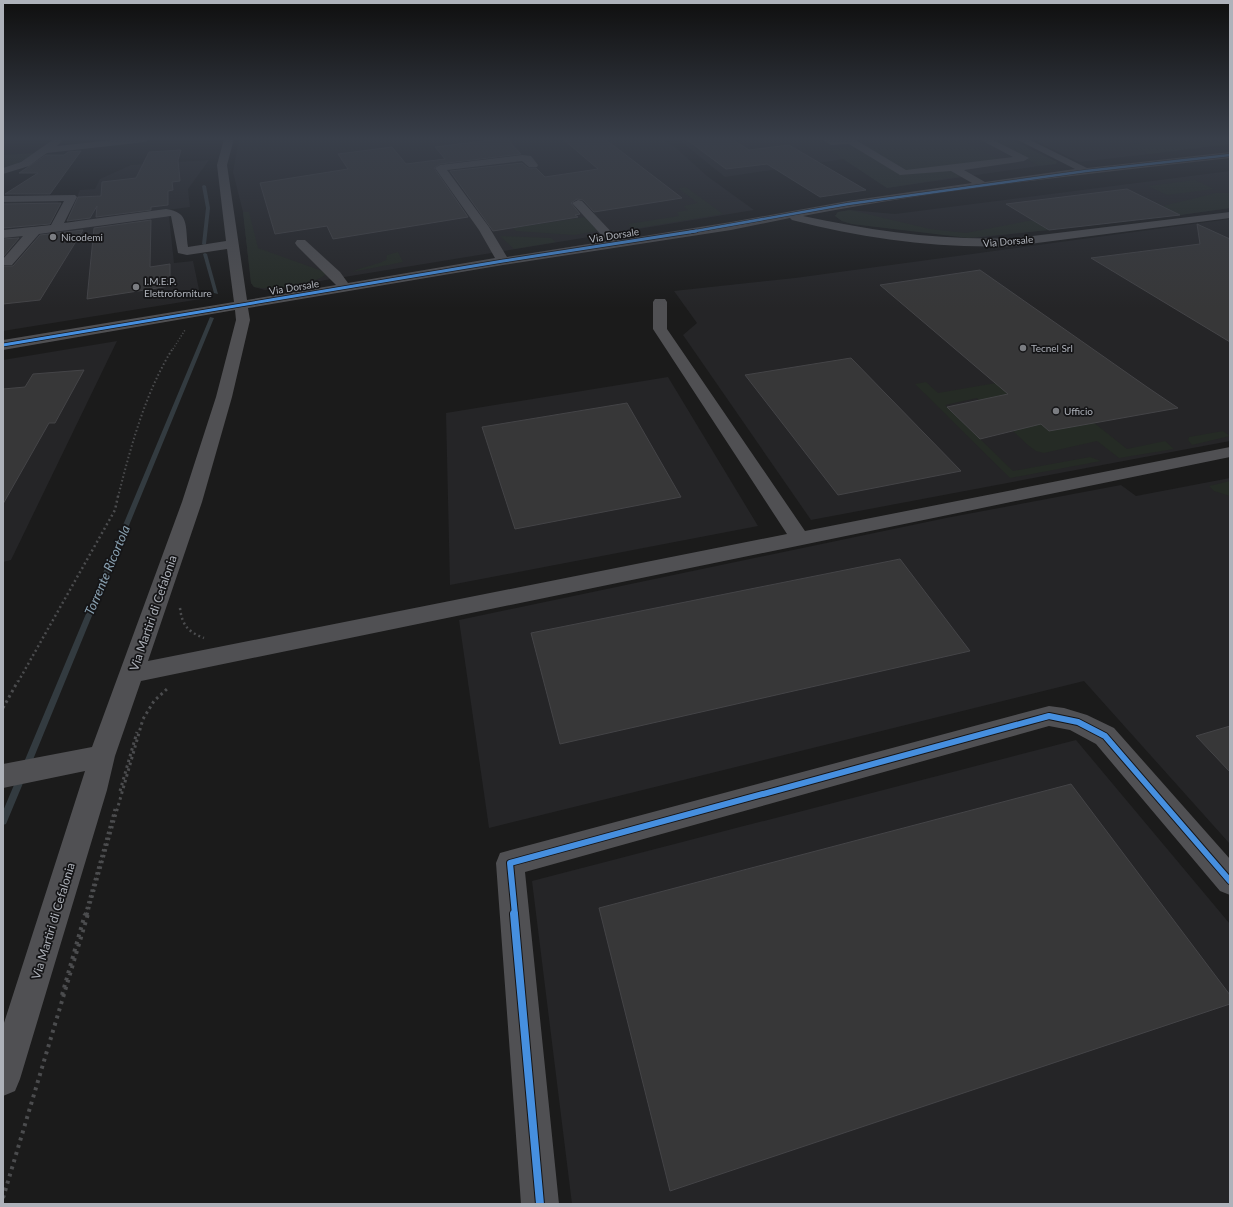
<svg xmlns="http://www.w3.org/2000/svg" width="1233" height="1207" font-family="Lato,sans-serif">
<rect width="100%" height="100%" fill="#1b1b1b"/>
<path fill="#252527" d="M239,139H662L676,148L707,176L754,210L265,290L254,287L251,283L243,212L233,172Z
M678,139H989L1039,166L887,188L844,159L725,177Z
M1032,139H1173L1127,145L1150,154L1079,162Z
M209,160L188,189L190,207L76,222L69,215L80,190L95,189L100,179L131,165Z
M1230,171V208L1180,215L976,238L852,224L842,221L835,216L838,212L850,210L895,214Z
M61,198L49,214L30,230L164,215L169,217L174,263L193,261L201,299L3,331V201Z
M1230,219V441L811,520L683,335L697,323L674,291L795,278Z
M117,341L11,560L3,562V360Z
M668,377L758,526L450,585L446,413Z
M1230,478V844L1084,681L489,828L459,620L946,518L1121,485L1136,496Z
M1076,740L1230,924V1204H572L532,881Z"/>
<path fill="#252b25" d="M889,139H961L1000,160L907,171L863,146L886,142Z
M989,139H1010L1057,162L1056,164L1039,166Z
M1173,139H1230V144L1150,154L1126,145Z
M855,146L902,175L952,170L962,176L887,188L828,149Z
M36,153L15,165L3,168V155Z
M1195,180L1214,189L1167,195L1148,186Z
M686,187L723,214L633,229L628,224L679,216L677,212L688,210L683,206L698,203L678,188Z
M1216,193H1230V208L1180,215L1163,206Z
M850,210L930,229L966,233L1033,220L1049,230L968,238L852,224L842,221L835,216L838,212Z
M243,212H249L258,248L325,272V275C310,286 272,291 254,287L251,283Z
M585,217L598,231L574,235L516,231L513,228Z
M500,236L551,238L556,242L514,249Z
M398,252L403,262L352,272C363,266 375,266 386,260L387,255Z
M926,382L938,393L996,383L1049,431L1093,422L1127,449L1165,441L1174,449L1119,458L1097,441L1044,453L1036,451L1029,446L977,398L945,405L1013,471L1090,457L1101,461L1010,478L915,384Z
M1223,431L1230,436L1192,445L1188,440L1189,437Z
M1230,481V496L1214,491L1209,486Z"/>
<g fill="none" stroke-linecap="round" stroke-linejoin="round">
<path fill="#333b40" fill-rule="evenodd" d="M248,139H252L249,141Z
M204,185L206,186L210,208L206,244L204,245L202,244L206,208L202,186Z
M205,253L207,254L218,294L214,293L203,254Z
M210,317L214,318L30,767L29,770L26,771L23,770L22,767Z
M22,772L25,773L26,776L6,824L3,825V811L19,773Z"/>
</g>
<path fill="#373738" stroke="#444447" d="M499,139H507L521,154L440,164L434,168L468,217L333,239L327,226L275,234L260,183L348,169L338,154L392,147L406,164L445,159L435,147Z
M563,139H605L682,198L594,212L583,200L577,199L571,203L580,214L575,215L578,217L493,231L450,171L522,163L528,168H536L545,177L598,169Z
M686,139H732L749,150L789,145L866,190L820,197L767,164L726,169Z
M181,150L178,160L180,181L172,182L173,190L168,191V205L151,207V210L96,217L97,206L90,218L67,221L78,197L101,196L102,182L136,178L149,152Z
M81,151L50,194H5L38,173H19L46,155H64L68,152Z
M1127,189L1180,215L1049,230L1006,204Z
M3,203V204L61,203L50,224L3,228Z
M151,220L150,267L170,264V286L87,299L94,228Z
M1197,224L1230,239V342L1091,258L1200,244Z
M83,230L40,300L3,304V266H13L40,235Z
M19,238L3,257V239Z
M980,270L1147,387L1178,408L1049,431L1041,424L980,439L947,407L1008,394L880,285Z
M851,358L961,471L838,495L745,375Z
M84,370L55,423H49L3,504V389L25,387L33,374Z
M627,403L681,497L515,529L482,427Z
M900,559L970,651L560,744L531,633Z
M1230,726V772L1196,736Z
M1071,784L1230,995V1004L670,1191L599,908Z"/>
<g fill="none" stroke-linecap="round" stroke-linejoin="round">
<path stroke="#4b4c4e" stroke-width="1.5" stroke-dasharray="1 2" stroke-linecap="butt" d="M173,349L185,330"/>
<path stroke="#4b4c4e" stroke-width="2" stroke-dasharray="1.5 2.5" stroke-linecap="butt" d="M118,497C131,446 145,393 173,348"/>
<path stroke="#4b4c4e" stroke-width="2.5" stroke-dasharray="2 3" stroke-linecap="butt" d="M180,608C182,625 188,632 204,638
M18,682L115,510L118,496"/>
<path stroke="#4b4c4e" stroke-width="3" stroke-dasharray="2.5 3.5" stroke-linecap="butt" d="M3,708L18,681
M120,791L137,732
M85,915L115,809
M87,915L143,719L154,701L168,688"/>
<path stroke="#4b4c4e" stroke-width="4" stroke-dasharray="3 4.5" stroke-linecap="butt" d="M62,995L85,914
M3,1198L88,914"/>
<path fill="#505053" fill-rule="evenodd" d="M54,139H60L62,141L57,146L121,139H150L145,142L47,153L29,166L3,174V168L21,162Z
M224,139H234L227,165L247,300L336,285L297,246L295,243L297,240H305L340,272L348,283L495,258L479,230L435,168L440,165L522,155L531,156L538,165L537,167H529L522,161L447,170L489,227L507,257L607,241L572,203L578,200L582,201L619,240L731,222L848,201L972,183L951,171L900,175L849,144L831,145L821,139H854L906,170L1013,157L979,139H991L1029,158L1024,161L964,170L985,182L1075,169L1016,139H1028L1087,168L1230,152V158C1087,174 944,189 803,216C873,231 943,241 1015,238L1230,212V218L1015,246C940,249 865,239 792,220L790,218L731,230L503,265L248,308L250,320L232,397L202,502L148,661L787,534L653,329V302L655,299H665L667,302V329L805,531L1230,447V457L141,681L115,756L107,790L20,1079L15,1091L3,1096V1026L85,771L3,788V764L92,747L182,502L216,397L236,320L235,310L3,350V340L234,302L227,249L187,255L178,253L171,216L39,234L12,265H3V259L23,236L3,238V230L51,225L64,201L3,202V196L75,195L77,197L64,223L166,209C190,212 185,227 188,247L226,241L217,165Z
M1049,706L1064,708L1087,715L1114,728L1230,859V895L1220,891L1096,744L1070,730L1049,726L525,872L559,1204H521L496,863L500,853Z"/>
<defs>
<path id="cycleway-far3" d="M690,232L848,204L1086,171L1230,155"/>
<path id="cycleway-far2" d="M3,345L503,261L696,231"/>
<path id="cycleway-far1" d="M515,915L510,863L1049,716L1078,722L1105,736L1230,881"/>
<path id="cycleway" d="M514,914L540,1204"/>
</defs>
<use href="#cycleway-far3" stroke="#151517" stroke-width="3.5"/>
<use href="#cycleway-far2" stroke="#151517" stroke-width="4.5"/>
<use href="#cycleway-far1" stroke="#151517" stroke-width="8"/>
<use href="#cycleway" stroke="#151517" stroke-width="10"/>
<use href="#cycleway-far3" stroke="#468fdf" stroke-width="2.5"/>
<use href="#cycleway-far2" stroke="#468fdf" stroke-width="3"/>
<use href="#cycleway-far1" stroke="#468fdf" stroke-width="6"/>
<use href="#cycleway" stroke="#468fdf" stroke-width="8"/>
</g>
<linearGradient id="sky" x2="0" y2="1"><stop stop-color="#0f0f0f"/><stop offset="0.45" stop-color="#393f4a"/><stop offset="1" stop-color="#393f4a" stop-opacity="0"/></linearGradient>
<rect width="1233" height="308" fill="url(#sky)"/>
<g fill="#7b7d82" stroke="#151517" stroke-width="1.5">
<circle cx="53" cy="237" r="4"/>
<circle cx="136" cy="287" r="4"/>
<circle cx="1023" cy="348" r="4"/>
<circle cx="1056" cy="411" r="4"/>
</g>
<g text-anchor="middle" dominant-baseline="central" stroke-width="3.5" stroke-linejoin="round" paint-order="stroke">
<g font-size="10" fill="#aeb2ba" stroke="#151517">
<text transform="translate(614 235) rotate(-9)">Via Dorsale</text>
<text transform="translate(1008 241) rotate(-5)">Via Dorsale</text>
<text transform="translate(294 287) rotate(-9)">Via Dorsale</text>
</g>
<g font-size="10" fill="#aeb2ba" stroke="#151517" text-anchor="start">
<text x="61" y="237">Nicodemi</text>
<text x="144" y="281">I.M.E.P.<tspan x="144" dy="12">Elettroforniture</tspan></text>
<text x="1031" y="348">Tecnel Srl</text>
<text x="1064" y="411">Ufficio</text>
</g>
<g font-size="12" fill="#aeb2ba" stroke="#151517">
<text transform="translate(153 613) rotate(-71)">Via Martiri di Cefalonia</text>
<text transform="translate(53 921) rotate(-73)">Via Martiri di Cefalonia</text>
</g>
<g font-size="13" font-style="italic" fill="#89a1b1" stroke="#151517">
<text transform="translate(107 570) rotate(-67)">Torrente Ricortola</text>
</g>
</g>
<rect width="1233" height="1207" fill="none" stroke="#aeb2ba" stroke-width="8"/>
</svg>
